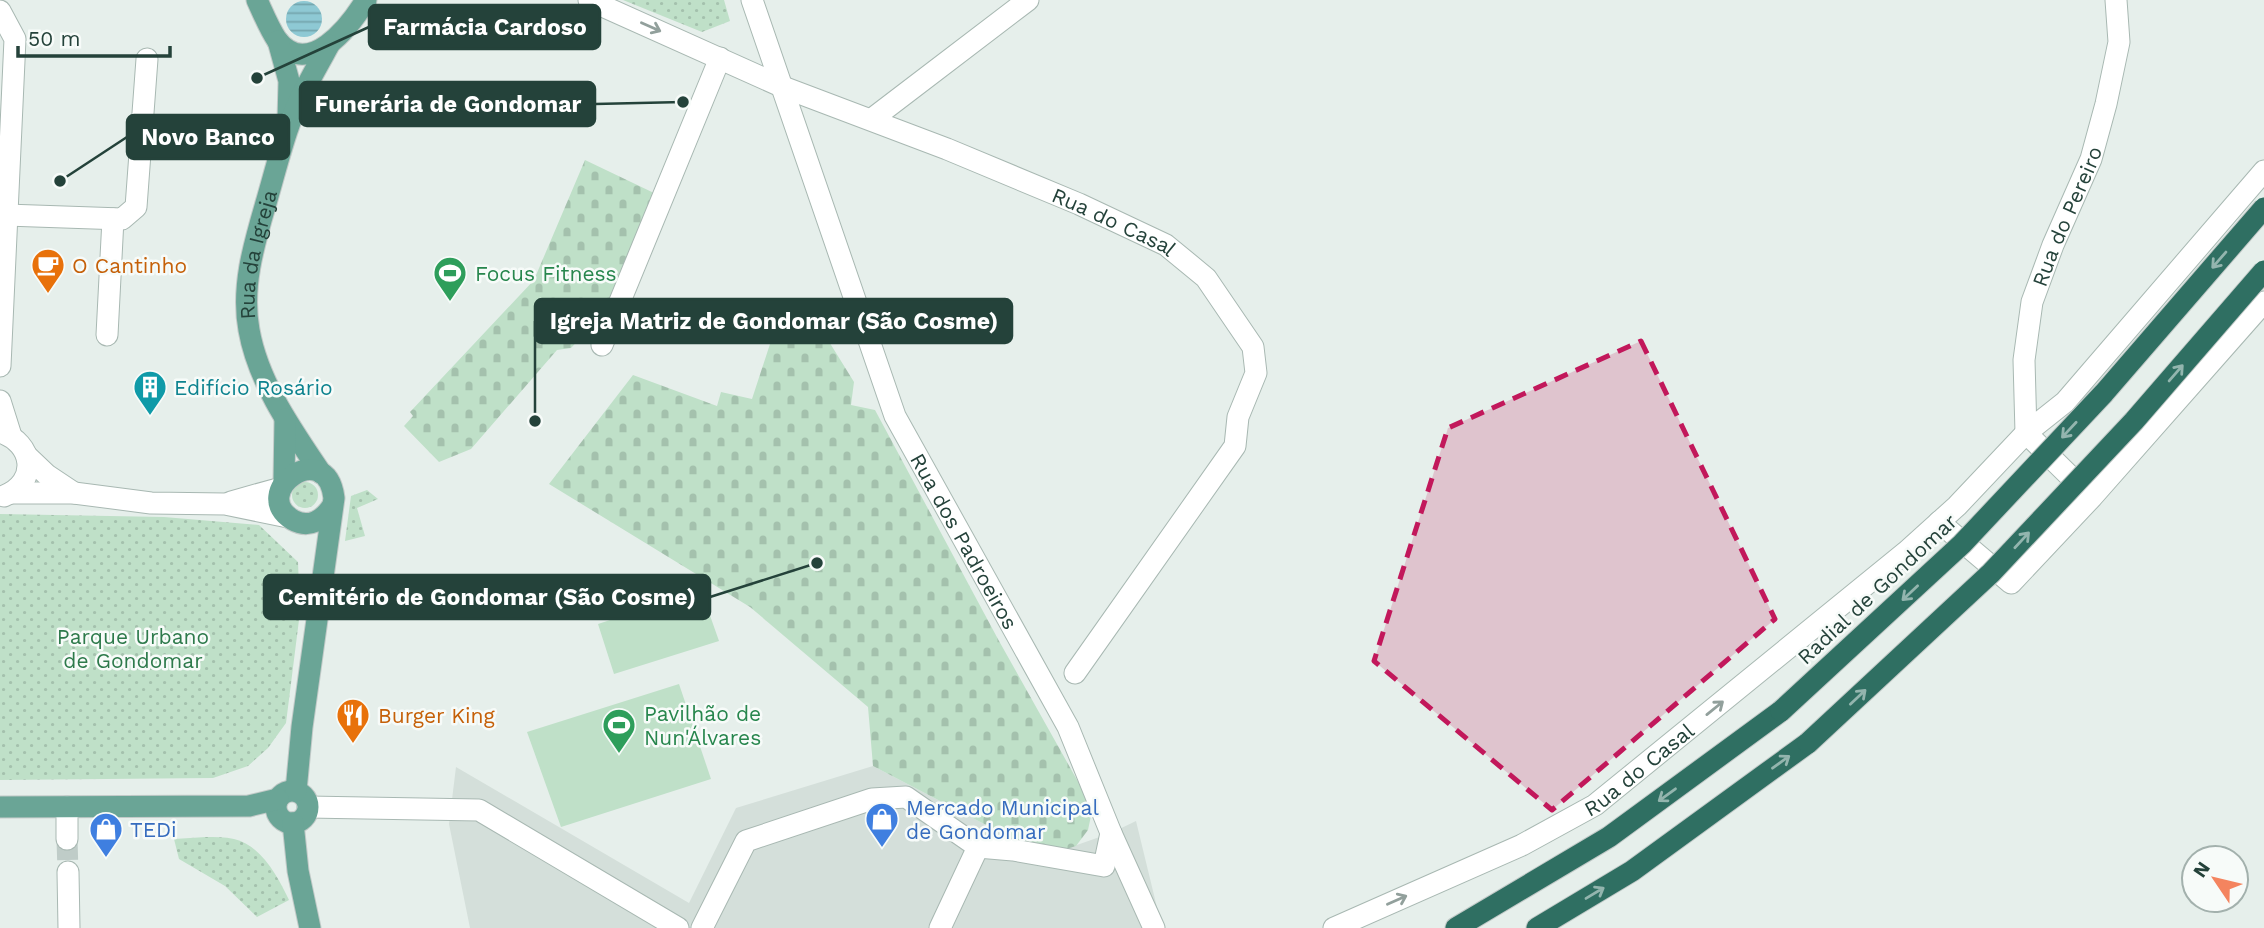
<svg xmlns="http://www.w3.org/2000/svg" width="2264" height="928" font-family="'Work Sans',sans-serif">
<defs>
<pattern id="green-dots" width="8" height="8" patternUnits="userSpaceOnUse" patternTransform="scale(1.75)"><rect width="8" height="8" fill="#bfe0c8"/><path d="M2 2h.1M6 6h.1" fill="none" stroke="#a4c1ad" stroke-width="1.8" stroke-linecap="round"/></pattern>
<pattern id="cemetery-stones" width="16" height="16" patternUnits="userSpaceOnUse" patternTransform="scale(1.75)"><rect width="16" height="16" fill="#bfe0c8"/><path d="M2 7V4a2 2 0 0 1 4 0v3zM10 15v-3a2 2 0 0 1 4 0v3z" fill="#a4c1ad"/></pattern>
<pattern id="water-rules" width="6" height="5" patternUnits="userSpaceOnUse" patternTransform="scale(1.75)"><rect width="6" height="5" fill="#8ec9d4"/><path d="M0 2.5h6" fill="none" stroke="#74a5ad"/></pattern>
</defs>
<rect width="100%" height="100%" fill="#e6efeb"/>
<path fill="#d4dfda" d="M873,766L1011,838L1057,852L1111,833L1136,821L1162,928H470L449,824L456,767L689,903L736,808Z"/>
<path fill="url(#green-dots)" d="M623,0H724L730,21L702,32Z
M292 495a13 13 0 1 1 26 0a13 13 0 1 1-26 0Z
M367,490L378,499L357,508L365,536L345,541L351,496Z
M0,514L164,517L259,525L298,562L300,612L286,723L268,748L248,766L213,778L0,780Z
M206,837C215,837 225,837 234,839C261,845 278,877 289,900L257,917L225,886L179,859L174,839Z"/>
<path fill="url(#cemetery-stones)" d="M585,160L654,193L604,313L571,348L557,350L471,449L439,462L404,426L413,416L410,412L534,280Z
M785,298L815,319L854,382L851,405L875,410L999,641L1081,787L1092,811L1088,830L1076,846L1057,852L1011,838L873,766L868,707L750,607L549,484L633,375L717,406L721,392L752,399Z"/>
<path fill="#bfe0c8" d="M701,590L719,641L614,674L598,624Z
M679,684L711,779L561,827L527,732Z"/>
<path fill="url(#water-rules)" d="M286 19a18 18 0 1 1 36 0a18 18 0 1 1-36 0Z"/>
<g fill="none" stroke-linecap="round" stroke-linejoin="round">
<path stroke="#bfccc8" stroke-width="21" stroke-dasharray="21 10" stroke-linecap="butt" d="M67,839L68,872"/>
<defs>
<g id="minor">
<path id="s1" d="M589,0L783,87L947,149L1079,204L1166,245L1206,278L1253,347L1256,373L1238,417L1235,446L1075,673"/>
<path id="s2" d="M752,0L895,416L1068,727L1111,833L1154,928"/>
<path d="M0,11L15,39L0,366"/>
<path d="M872,119L1028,0"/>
<path d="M6,215L122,219L136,207L147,59"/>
<path d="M107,335L113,219"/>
<path d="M602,345L720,58"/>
<path d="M0,401L11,436"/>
<path d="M0,432C34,443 39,482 4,496"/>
<path id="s3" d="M2026,433L2024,360L2032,302L2053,245L2091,159L2106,104L2119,42L2116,0"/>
<path d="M2026,433L2089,495"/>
<path d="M27,456L47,475L74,493"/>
<path d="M11,493H74L151,503L225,504L288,517"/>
<path d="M231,502L281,488"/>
<path d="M1939,522L2011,583L2092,497L2264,302"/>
<path d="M67,807V839"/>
<path d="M308,807L479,810L678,928"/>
<path d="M978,847L1013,850L1104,866L1111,833"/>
<path d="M68,872L69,928"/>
<path d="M702,928L746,841L872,799L906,797L978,847"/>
<path d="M940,928L978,847"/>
<path id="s4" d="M1334,928L1522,845L1595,805L1906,552L1957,506L2026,433L2065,402L2264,171"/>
</g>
<g id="major">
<path d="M257,0C263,13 269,28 277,40C309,80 350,26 366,0"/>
<path d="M278,41L289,81L288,120"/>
<path id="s5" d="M321,473C292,430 258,382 249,330C241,287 254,244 266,203C273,179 279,155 287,131C297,101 314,72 329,45"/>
<path d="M284,481L285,419"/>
<circle cx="292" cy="807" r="16"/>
<path d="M296,791L302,727L334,498C326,435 247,493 293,520C309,529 324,520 333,505"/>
<path d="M0,807L249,806L278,799"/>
<path d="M293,823L298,871L310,928"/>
</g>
<path id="highway" d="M1456,928L1609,837L1781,711
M1537,928L1632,871L1808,743"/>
</defs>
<use href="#minor" stroke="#a8b8b2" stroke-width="23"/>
<use href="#major" stroke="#c2cac8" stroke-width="23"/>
<use href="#highway" stroke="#c2cac8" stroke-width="23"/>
<use href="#minor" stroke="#fff" stroke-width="21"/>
<use href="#major" stroke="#6aa596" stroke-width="21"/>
<use href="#highway" stroke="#2f6f62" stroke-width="21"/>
<defs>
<path id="highway-bridge" d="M1781,711L1962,544L2104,393L2264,208
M1808,743L1991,573L2134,421L2264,271"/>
</defs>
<use href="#highway-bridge" stroke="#c2cac8" stroke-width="23" stroke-linecap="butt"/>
<use href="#highway-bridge" stroke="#2f6f62" stroke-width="21"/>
</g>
<defs><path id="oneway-shaft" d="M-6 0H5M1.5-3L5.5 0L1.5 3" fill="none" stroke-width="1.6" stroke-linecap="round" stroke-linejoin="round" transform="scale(1.75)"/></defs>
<g stroke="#92a09c">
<use href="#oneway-shaft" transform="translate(651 27) rotate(24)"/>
<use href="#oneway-shaft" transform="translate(1715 708) rotate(-39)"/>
<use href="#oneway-shaft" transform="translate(1397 900) rotate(-24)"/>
</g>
<g stroke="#93b5ae">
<use href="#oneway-shaft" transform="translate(2219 260) rotate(131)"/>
<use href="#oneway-shaft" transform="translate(2176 373) rotate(-49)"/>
<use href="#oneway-shaft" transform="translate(2069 430) rotate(133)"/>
<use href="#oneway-shaft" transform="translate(2022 540) rotate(-47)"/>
<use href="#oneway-shaft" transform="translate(1910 593) rotate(137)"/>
<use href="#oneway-shaft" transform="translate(1858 697) rotate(-43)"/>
<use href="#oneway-shaft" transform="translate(1781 762) rotate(-36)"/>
<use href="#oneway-shaft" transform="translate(1667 795) rotate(144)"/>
<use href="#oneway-shaft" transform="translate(1595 893) rotate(-31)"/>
</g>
<path fill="#c2185b" fill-opacity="0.2" stroke="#c2185b" stroke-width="5" stroke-dasharray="14 9" stroke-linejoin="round" d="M1641,341L1775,619L1552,810L1374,661L1448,428Z"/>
<defs>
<symbol id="cafe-pin" viewBox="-11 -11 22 30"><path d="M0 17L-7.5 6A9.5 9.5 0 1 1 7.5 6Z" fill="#e8710a" stroke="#f7fbf9"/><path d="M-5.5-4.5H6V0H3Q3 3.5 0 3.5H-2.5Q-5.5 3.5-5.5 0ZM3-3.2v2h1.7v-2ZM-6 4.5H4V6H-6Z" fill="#fff"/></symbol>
<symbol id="stadium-pin" viewBox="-11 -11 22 30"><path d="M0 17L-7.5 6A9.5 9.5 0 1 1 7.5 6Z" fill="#2e9e5b" stroke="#f7fbf9"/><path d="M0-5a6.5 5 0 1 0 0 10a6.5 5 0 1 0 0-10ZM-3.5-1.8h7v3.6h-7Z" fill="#fff"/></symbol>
<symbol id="building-pin" viewBox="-11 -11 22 30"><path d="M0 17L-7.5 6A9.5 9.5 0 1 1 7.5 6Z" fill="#0f9aa8" stroke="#f7fbf9"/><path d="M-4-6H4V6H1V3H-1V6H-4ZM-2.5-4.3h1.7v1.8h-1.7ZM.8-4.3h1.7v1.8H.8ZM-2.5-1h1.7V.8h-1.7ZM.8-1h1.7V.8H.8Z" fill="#fff"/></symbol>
<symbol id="restaurant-pin" viewBox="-11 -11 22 30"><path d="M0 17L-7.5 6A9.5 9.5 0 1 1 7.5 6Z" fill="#e8710a" stroke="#f7fbf9"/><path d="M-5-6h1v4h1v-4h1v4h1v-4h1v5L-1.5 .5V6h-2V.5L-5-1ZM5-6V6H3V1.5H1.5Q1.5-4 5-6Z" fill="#fff"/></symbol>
<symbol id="shop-pin" viewBox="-11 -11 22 30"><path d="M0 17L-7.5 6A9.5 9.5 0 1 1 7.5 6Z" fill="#3f7fe0" stroke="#f7fbf9"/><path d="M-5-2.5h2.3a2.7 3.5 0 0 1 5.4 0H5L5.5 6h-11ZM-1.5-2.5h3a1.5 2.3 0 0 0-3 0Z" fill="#fff"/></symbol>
</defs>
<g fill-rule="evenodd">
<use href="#cafe-pin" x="29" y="246" width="38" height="52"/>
<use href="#stadium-pin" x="431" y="254" width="38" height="52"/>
<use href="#building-pin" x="131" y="368" width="38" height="52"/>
<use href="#restaurant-pin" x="334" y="696" width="38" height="52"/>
<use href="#stadium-pin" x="600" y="706" width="38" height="52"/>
<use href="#shop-pin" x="863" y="800" width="38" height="52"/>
<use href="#shop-pin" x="87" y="810" width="38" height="52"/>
</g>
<g text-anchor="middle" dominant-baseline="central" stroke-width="5" stroke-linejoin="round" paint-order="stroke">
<g font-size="21" fill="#24423a" stroke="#f7fbf9">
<text stroke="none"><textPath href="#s3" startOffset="224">Rua do Pereiro</textPath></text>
<text stroke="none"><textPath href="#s1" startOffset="570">Rua do Casal</textPath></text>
<text stroke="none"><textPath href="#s5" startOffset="238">Rua da Igreja</textPath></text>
<text stroke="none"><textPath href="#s2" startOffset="583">Rua dos Padroeiros</textPath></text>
<text transform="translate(1877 589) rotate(-43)">Radial de Gondomar</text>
<text stroke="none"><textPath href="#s4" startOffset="345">Rua do Casal</textPath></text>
</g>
<g font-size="21" fill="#c56008" stroke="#f7fbf9" text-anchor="start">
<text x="72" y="265">O Cantinho</text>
<text x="378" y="715">Burger King</text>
</g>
<g font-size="21" fill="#27864d" stroke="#f7fbf9" text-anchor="start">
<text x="475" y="273">Focus Fitness</text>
<text x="644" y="713">Pavilhão de<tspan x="644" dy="24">Nun'Álvares</tspan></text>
</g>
<g font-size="21" fill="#0d838f" stroke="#f7fbf9" text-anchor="start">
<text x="174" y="387">Edifício Rosário</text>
</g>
<g font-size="21" fill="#2d7a4b" stroke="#f7fbf9">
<text x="133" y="636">Parque Urbano<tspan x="133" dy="24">de Gondomar</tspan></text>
</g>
<g font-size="21" fill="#366cbe" stroke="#f7fbf9" text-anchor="start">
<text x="906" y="807">Mercado Municipal<tspan x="906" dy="24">de Gondomar</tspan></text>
<text x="130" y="829">TEDi</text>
</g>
</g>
<path fill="none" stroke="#24423a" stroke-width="2.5" d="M257 78L369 27M683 102L595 104M60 181L127 137M535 421L535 321M817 563L710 597"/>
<g fill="#24423a" stroke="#f7fbf9" stroke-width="2.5">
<circle cx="257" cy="78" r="7"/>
<circle cx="683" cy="102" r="7"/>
<circle cx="60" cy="181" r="7"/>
<circle cx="535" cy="421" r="7"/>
<circle cx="817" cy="563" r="7"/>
</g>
<g fill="#24423a" stroke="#24423a" stroke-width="2.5">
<rect x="369" y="5" width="231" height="44" rx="7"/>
<rect x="300" y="82" width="295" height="44" rx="7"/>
<rect x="127" y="115" width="162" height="44" rx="7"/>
<rect x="535" y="299" width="477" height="44" rx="7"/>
<rect x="264" y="575" width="446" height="44" rx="7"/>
</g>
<g font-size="23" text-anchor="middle" font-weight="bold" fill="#fff">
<text x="485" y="35">Farmácia Cardoso</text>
<text x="448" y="112">Funerária de Gondomar</text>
<text x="208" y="145">Novo Banco</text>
<text x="774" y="329">Igreja Matriz de Gondomar (São Cosme)</text>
<text x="487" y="605">Cemitério de Gondomar (São Cosme)</text>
</g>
<g transform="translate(2215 879) rotate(305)"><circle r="33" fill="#f7fbf9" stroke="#a3b1ad" stroke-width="2"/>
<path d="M0-5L12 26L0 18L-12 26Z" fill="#f4845f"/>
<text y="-10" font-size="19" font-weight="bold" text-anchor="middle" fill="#24423a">N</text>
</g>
<path d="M18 46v10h152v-10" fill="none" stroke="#24423a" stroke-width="3.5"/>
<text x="28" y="46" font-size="21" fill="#24423a" stroke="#f7fbf9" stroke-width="5" paint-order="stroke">50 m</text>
</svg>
